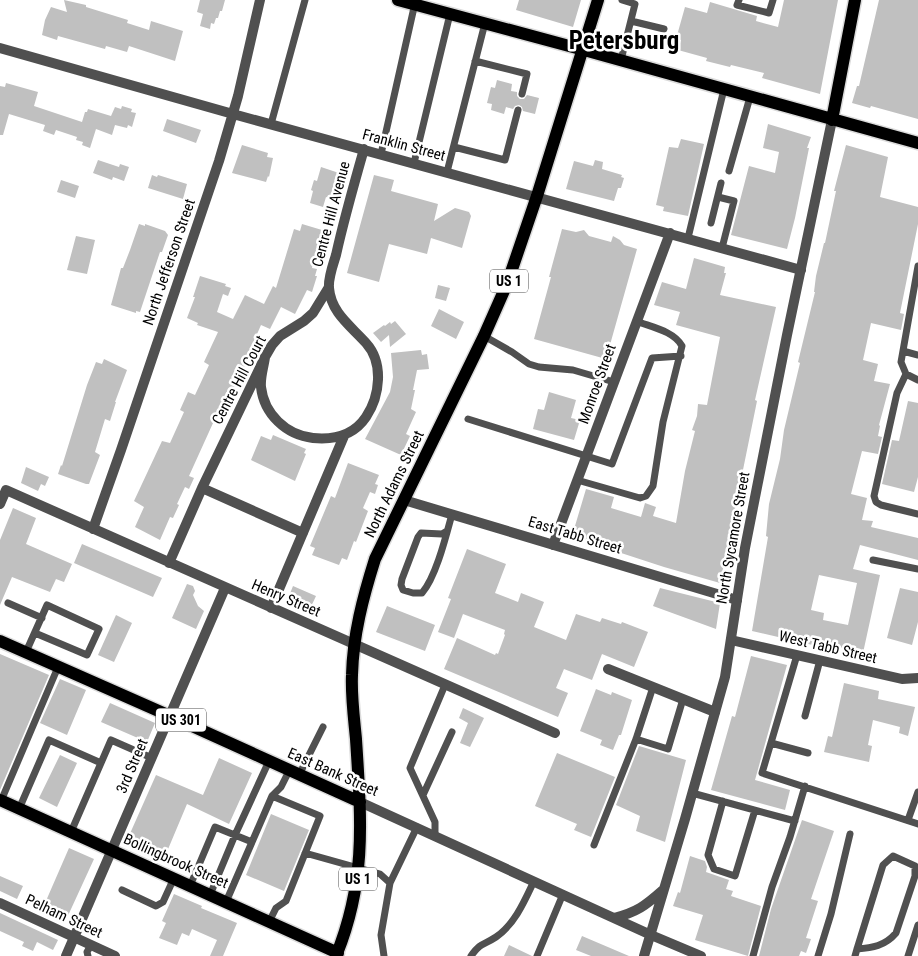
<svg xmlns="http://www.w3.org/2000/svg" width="918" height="956" font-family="'Roboto Condensed',sans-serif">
<rect width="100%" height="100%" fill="#fff"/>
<path fill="#c0c0c0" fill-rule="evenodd" d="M64,0L86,5V7L128,20L127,23L149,30L151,21L183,31L175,61L129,46L127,52L106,46L105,49L58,36L57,40L42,35L45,20L51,7L67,12Z
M200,0H225L222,11H220L218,18H216L214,24L211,23L210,29L200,26L203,14L197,12Z
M519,0H581L573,27L516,10Z
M784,0H838L820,94L762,78L764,73L731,65L730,67L706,61L707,58L678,50L681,40L676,39L685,7L707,13L710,2L757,16L756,21L778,27Z
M879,0H918V119L871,106L870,108L852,103L857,86H859Z
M497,80L512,84L511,91L517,92V96L520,99H524L527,95L539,98L535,114L523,111L522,107L519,105L515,106L513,109L506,107L504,114L491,110L492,104L487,103L491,87L495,88Z
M6,83L38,92L34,106L82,122L85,112H87L88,109L111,116L115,107L121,109L122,106L132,109L131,112L136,113L132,127L128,125L127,128L115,125L112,135L96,129L90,148L82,145L83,142L76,140L77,137L56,130L54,135L43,131L45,125L9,114L3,135H0V86L5,87Z
M167,119L201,130L196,143L163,131Z
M768,124L811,137L807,148H809L795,218L787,249L731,235L749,166L775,173L779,152L763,148Z
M681,139L704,144L688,216L663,211L664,207L656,205L669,147L678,148Z
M242,145L268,153L267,157L273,158L269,177L268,176L266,182L232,173Z
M846,145L888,157L880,197L918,207V224L900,313L904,314L901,330L871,323L863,360L878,364L874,381L890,384L879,425L880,426L878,436L882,437L878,454L862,451L851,494L867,498L862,520L873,521L871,527L918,538V560L860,545L853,569L880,575L863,653L818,642L817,646L752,631L768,537L766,536L769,504L780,459L784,430L800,363L798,362L815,292H814L816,276L824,243H825L836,191H834ZM819,575L857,583L848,625L823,620L824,613L811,610Z
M98,160L119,167L120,164L129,167L124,181L113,177L112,180L93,173Z
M595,160L603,162L602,169L622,175L621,177L624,178L621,188H618L614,201L566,189L574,161L593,166Z
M321,167L339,173L332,199L326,197L323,207L310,203L313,191L311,190L314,180L317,181Z
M152,175L157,177L158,175L187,184L183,199L148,188Z
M374,175L394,180L391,191L438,204L434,221L455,208L469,212L471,216L462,248L431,238L427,254L389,244L379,282L347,273Z
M61,180L79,186L75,198L57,192Z
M139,224L145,226V224L165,231L168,235L162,252H160L140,312L136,311V313L111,305L121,268H123L130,250Z
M302,224L322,230L312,268L317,269L315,276H317L312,292L307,290L295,314L281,307L270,329L261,325L247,357H249L230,397H228L226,402L223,401L189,476L194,478L189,489L185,487L177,504L179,505L173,518L170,517L160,540L135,527L144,507L134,501L162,441L170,443L184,412L180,410L188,392L195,395L209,365L204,362L218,332L197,325L198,323L187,318L195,297H193L200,276L226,284L225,286L231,288L228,296L223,294L217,312L233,319L245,295L264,304L273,286L276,288L294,229L300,231Z
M562,229L576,232L584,230L589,236L611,242L613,236L620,240L624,245L637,249L606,359L534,339L551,277H549Z
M76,236L95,240L87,274L67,270Z
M694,258L725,267L724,273H726L720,295L776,307L755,400L757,401L720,583L664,567L615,551L616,549L572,536L586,489L614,497L611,508L641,517L645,503L656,507L653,516L676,523L685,471L695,431L692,430L697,416L698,404L707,405L720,337L676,325L680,312L654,305L662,282L686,289Z
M438,285L450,288L446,301L435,298Z
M439,309L464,322L456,339L431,326Z
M395,321L406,334L390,347L389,335L381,342L373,333L384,325L385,326L390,322L391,324Z
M421,350L422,355L427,354L429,369L417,370L413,390H415L411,409L416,412L406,434L410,436L401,455L365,439L390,392L393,377L391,353Z
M104,359L127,370L115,402H116L110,421L105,419L95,452L100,455L89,484H86L58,474L61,465L62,466L87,385L96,362L102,364Z
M549,392L576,400L571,418L580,420L574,440L533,429L538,409L544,410Z
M908,401L918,403V477L914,492L882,484L892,440L899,441Z
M273,435L306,449L304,453L306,454L295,481L251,460L261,436L271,440Z
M348,463L379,475L375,484L378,485L375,494L370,492L363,508L368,511L356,542L354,541L347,560L342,558L339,565L312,555L315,548L310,546L331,496L335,498Z
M26,467L49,477L45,486L41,484L38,491L21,483Z
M13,508L36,518L26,544L72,564L64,582L56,579L50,592L12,577L0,605V540Z
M82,544L162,578L153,597L74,563Z
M467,549L506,564L495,593L518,602L521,593L544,602L534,627L566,640L576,614L600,622L602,618L621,624L622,622L648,632L634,667L602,654L592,680L564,669L556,688L568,693L558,717L444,669L457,638L495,655L496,653L498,654L505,635L504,634L505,630L463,614L454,638L438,632L451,599L448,598Z
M187,584L193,586L195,591L193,595L198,606L204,611L196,629L172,618Z
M293,586L316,596L309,611L287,601Z
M660,588L720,603L716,629L653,606Z
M900,588L918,592V622L912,645L887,638Z
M387,606L435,625L425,651L376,632Z
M116,615L132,623L114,662L98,655Z
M0,654L49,675L0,790Z
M751,656L787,665L755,780L790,790L785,810L711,790L732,716L735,717Z
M60,679L86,690L67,735L40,723Z
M844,683L879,691L878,699L915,707L908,736L899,733L900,727L873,720L868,745L872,746L869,762L824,752L828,736L832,737Z
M596,689L611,695L612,692L632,700L621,735H619L613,750L600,745L602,740L580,731Z
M110,703L155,723L147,742L101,722Z
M463,708L484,718L470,747L460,743L468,723L459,718Z
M639,746L686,760L665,842L636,831L640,816L616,805Z
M557,753L615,777L591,837L574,830L577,824L535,806Z
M60,755L77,763L57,807L39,798Z
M219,758L252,773L229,824L187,804L166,854L128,838L156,775L203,795Z
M271,814L309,830L284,891L246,875Z
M802,820L834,831L811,899L818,901L806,938L811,939L806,953L801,951L799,956H759L771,909Z
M69,848L94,859L66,920L42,910Z
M690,856L705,861L707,867L706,872L729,880L726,889L733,891L731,896L761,906L748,956L695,940L703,915L673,906L678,892L680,893Z
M0,876L23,886L17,899L0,891Z
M174,894L202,906L201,908L237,923L223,956H210L217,940L192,929L189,936L182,933L177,945L159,938L166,923L162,921Z
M0,913L58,940L53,950L37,942L33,951L22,946L24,942L0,931Z
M582,936L629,956H591L576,950Z
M509,945L532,956H504Z"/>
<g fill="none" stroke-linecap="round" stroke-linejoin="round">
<defs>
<path id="primary" d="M398,0L584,50L918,143
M832,120L855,0
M0,641L170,716L360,802
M0,800L338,953
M336,956C367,880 361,819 356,739C354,718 351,696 352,675C353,635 363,597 375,559L484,336L507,284L537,196L598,0"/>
</defs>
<use href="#primary" stroke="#dbdbdb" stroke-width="15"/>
<path stroke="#505050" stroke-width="7" d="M739,0L737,5L769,13L773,0
M631,21L664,29
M621,60L635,4L622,0
M475,61L527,74L522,94
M271,124L305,0
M454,147L505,160L518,110
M381,154L415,3
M414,163L450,14
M729,171L750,97
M447,172L485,23
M718,197L734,201L722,248
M711,223L721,183
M688,238L724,89
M918,266L901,362L906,374L918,380
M484,336L512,352L529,364L539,367L573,370L614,382
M903,351L918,355
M906,374L897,393L874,496L876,502L881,505L918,514
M468,419L612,464L652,358L681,356
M577,480L640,498L646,496L653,486L663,422L682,346C674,331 651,327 636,321
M447,531L442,534L421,533L418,537L402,579L401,585L403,590L413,593H422C436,577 446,536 452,514
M873,560L918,569
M8,603L42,618
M26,652L47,605L99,629L87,655L35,633
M797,655L762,773L918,824
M805,716L820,660
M636,739L668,749L683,699
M771,743L808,753
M299,775L323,727
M692,793L795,821
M423,795L452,732
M1,801L58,667
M723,801L708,855L714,869L735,876L755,810
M19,809L49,740L101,763
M908,820L918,792
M71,832L111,740L152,758
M435,836V822L410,768L445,685
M594,845L636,739L653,687
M305,853L380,874L390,883
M190,886L215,827L252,842
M122,890L156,906L163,902L174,878
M210,895L235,835L269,761
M226,902L272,796L281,787L289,771
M269,922L276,908L286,901L320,816L272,796
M88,956L87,952L91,945
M384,956L381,935L390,883L417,827
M471,956C481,942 484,945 496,937C515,924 525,900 534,881
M537,956L563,894
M753,956L772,887L790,837L805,786
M818,956L831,914L850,834
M855,956L857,949L883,865L893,856L915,866V876L896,933C885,946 872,948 857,949
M908,956L918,925"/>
<path stroke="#505050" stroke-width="10" d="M0,48L233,114L801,270
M265,357C264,366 260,377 261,387C264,414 286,435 313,438C334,440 354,435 366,417C380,396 384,363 366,343C351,326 331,313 329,288C328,278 333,265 336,255C344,219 354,184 364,149
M202,488L303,533
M404,500L737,600
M0,504L6,490L555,733
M93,529L121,450L219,161L238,96L260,0
M553,545L670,233
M169,563L202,488L265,357L272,345L280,336L304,321L313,313L329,287
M271,608L344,436
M731,640L902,679L918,678
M608,669L715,712
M0,903L115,956
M66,956L225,588"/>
<path stroke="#505050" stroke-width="10" d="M360,802L651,935L701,956
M614,918C637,912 645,906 663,890
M644,956L685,819L725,677L745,548L787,335L832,120"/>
<use href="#primary" stroke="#000" stroke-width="12"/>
</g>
<g text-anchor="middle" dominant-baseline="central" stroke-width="5" stroke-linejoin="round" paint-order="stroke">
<g fill="#fff" stroke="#4c4c4c" stroke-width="1">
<rect x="490" y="269.5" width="38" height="23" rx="4"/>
<rect x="156" y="708.5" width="50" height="23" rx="4"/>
<rect x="339" y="867.5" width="38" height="23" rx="4"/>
</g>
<g font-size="14" font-weight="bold" fill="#000">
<text x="509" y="281">US 1</text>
<text x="181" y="720">US 301</text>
<text x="358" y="879">US 1</text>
</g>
<g font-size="15" fill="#000" stroke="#fff">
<text transform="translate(404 145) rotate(15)">Franklin Street</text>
<text transform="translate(331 214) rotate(-75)">Centre Hill Avenue</text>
<text transform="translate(169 262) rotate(-71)">North Jefferson Street</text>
<text transform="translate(239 380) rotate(-62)">Centre Hill Court</text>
<text transform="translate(597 384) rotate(-70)">Monroe Street</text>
<text transform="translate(394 484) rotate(-64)">North Adams Street</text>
<text transform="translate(575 535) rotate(17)">East Tabb Street</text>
<text transform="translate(733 538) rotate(-80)">North Sycamore Street</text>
<text transform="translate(286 598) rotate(23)">Henry Street</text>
<text transform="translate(828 647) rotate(13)">West Tabb Street</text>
<text transform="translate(132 766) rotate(-67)">3rd Street</text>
<text transform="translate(333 772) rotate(24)">East Bank Street</text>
<text transform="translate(176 861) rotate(24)">Bollingbrook Street</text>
<text transform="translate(64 916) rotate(25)">Pelham Street</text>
</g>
<g font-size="25" font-weight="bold" fill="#000" stroke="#fff">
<text x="624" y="40">Petersburg</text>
</g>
</g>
</svg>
